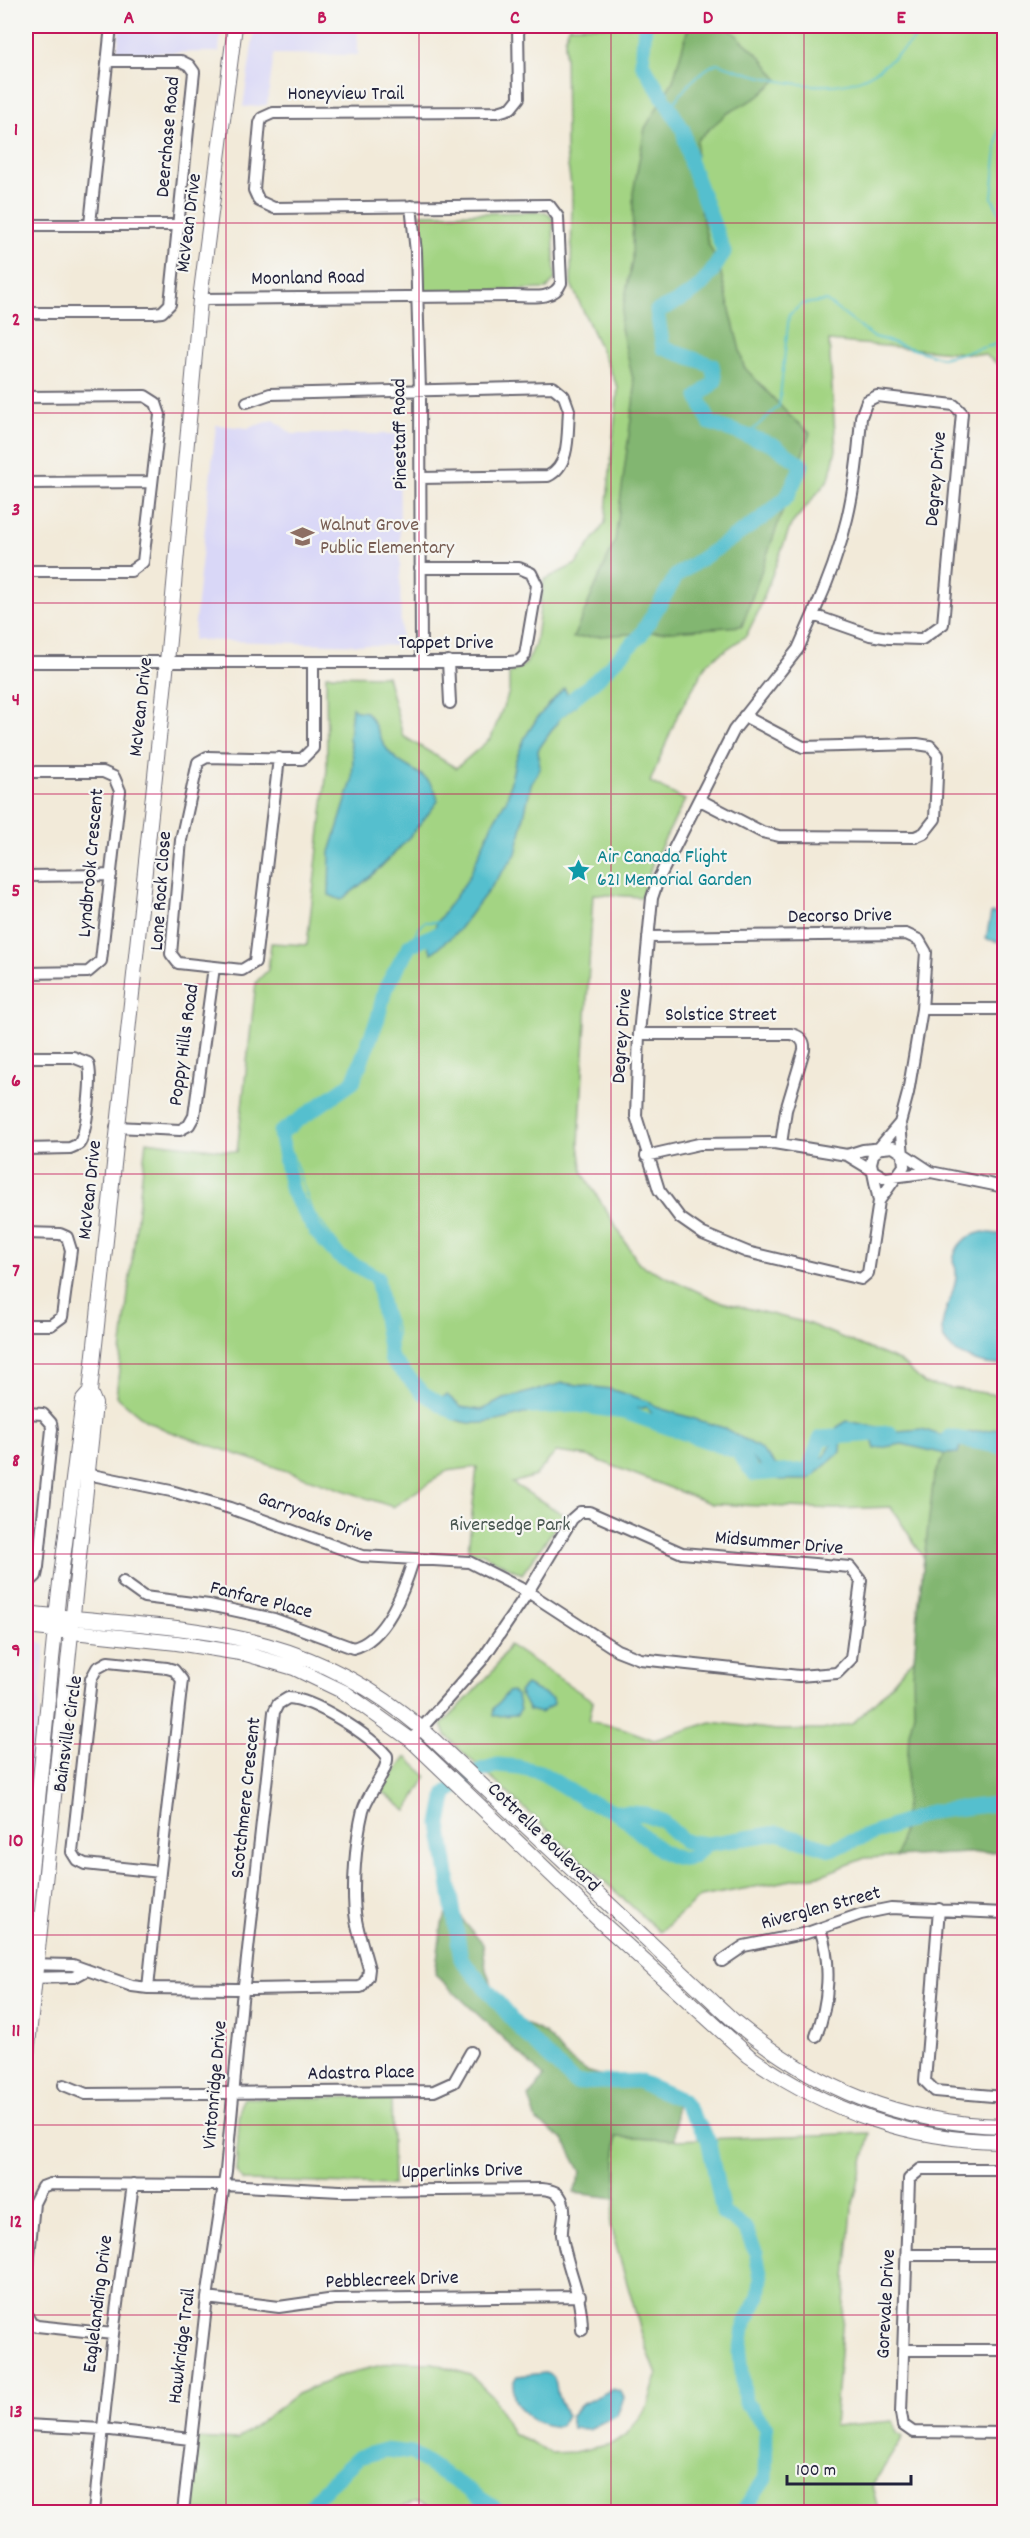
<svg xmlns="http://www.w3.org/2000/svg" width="1030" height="2538" font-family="Dekko,sans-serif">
<rect width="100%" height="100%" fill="#f6f6f2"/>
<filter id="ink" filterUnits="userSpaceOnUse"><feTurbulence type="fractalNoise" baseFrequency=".0167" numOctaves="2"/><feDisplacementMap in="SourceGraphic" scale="12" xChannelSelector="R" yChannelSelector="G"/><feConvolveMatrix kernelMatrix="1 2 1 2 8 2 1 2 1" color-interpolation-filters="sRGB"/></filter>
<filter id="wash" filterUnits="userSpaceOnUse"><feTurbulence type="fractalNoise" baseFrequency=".008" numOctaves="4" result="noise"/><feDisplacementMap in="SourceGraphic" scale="24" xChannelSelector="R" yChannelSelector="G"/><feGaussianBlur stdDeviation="1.35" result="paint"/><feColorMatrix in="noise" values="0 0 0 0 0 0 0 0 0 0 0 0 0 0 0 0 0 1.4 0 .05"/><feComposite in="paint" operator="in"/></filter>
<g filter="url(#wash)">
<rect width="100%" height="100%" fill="#f2ead9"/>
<path fill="#d9d7f7" d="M120,26H221L219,52L117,53Z
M255,26H357L358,55L274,54L267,105L243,107Z
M274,420L292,434H399L401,646L193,640L216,425L248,428Z
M26,1635L32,1636L45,1646L32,1771L26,1770Z"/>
<path fill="#a3d483" stroke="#627b5f" stroke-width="1.5" d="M569,26H1004V368L985,355L829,341L836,450L829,479L791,525L758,612L746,636L708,662L678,714L650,782L685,800L653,862L641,897L593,894L579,1144L583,1173L639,1264L718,1301L807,1323L901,1362L925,1384L1004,1396V1851L865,1858L824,1874L700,1897L660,1932L458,1748L446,1735L442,1725L493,1671L509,1645L593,1701L589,1721L622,1728L654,1740L711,1722L776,1730H822L852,1724L880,1697L914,1658L924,1558L891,1507L836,1509L712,1504L587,1456L556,1452L535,1476L512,1483L564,1515L522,1574L483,1554L468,1551L477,1467L447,1471L393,1507L168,1431L145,1420L116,1396L146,1141L237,1152L256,982L268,970L271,943L307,945L327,769L326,675L387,676L403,736L456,768L491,738L509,692V674L526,664L535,645L544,580L576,564L605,523L618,388L571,284L572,192L566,153L565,39Z
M542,212L549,214L553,220L555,279L547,289L423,293L421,214Z
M406,1757L427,1776L407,1811L382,1791Z
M391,2097L393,2185L243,2181L236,2171L240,2106L244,2098Z
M870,2133L852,2208L834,2426L893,2421L897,2433L903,2437L872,2486L879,2512H439C419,2498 412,2502 392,2512H189L196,2438L237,2440L297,2394L346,2374L394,2362L433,2363L470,2375L494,2398L512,2433L551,2453L574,2452L611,2444L626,2435L647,2408L657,2375L643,2338L610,2225L616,2198L615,2137L675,2140Z"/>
<path fill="#82b671" stroke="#526c56" stroke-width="1.5" d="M696,26H726L761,57L778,79L758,97L726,114L697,140L694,181L708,243L719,265L744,367L790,416L810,433L742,626L573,638L615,541L635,388L620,324L632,261L633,193L645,128L673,81L688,28Z
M960,1446L1004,1451V1851L897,1857L904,1824L909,1733L914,1713L913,1675L918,1610L932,1493L934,1476L945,1454L958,1453Z
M453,1901L465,1923L483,1944L486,1970L495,1992L517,2020L545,2033L565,2056L586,2071L606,2077L658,2084L676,2105L675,2140L616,2137V2198L574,2193L581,2172L564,2140L537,2121L529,2097L544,2077L435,1974L442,1924Z"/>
<path fill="#54bfce" stroke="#3b7084" stroke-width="1.5" d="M564,688L575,706L561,717L538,750L540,769L531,784L516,854L457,932L432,953L428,945L437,922L468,879L492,824L507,799L515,762L525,737L538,717Z
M352,707L357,711L366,712C376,722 378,737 387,749C402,772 433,769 438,801C407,842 382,870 341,900L329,895L330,852L352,781L353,757L349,738Z
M991,913H1004V943L986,939Z
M983,1232L1004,1235V1363C993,1367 979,1363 968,1358C910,1335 970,1292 953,1261C956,1243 966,1236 983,1232Z
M563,1383L610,1389L648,1401L659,1408L724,1428L758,1447L776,1465L793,1470C824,1461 829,1457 837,1427L847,1421L898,1431L922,1429L943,1436L1004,1428V1442L970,1439L960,1446L958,1453L945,1454L902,1444L875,1449L871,1436L862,1430L849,1432L842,1437L841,1452L808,1480H781L774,1478L744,1452L721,1441L652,1419L651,1412L646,1407C624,1415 596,1396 569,1401C538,1405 454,1450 438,1399L447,1395L461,1407L481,1410L504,1399Z
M526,1685L553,1699L554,1704L540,1713L529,1710L519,1692Z
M512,1691L517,1696L520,1710L517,1715L493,1716L494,1708L508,1692Z
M545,2373C558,2377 555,2385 558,2396C560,2403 564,2409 566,2415L560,2426C537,2430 500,2401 518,2376Z
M613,2389L621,2392L624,2398L617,2415L589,2429L572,2428L570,2416L582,2404Z"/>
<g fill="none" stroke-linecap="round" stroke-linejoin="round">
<path stroke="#54bfce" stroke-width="2" d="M669,110C682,91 696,73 717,63C759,78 831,99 873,73C893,61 911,41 929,26
M1004,124L999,127L992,198L1004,221
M745,437L779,406L789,315L802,304L826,301L872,336L942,358L994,345L1004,336
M437,922H424C411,940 394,959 384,979C379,989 382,1004 380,1015C377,1035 370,1059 357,1074C336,1099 299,1105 286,1136L312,1211L343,1251L371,1270L386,1298L396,1329L395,1358L438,1399"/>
<path stroke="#54bfce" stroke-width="15" d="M555,713L596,680L640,636L677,575L761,519L787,497L802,465L774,445L710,423L698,397L715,381L712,365L663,348L657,311C694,295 704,288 724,252L690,162L683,130L642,63L645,26
M447,930L410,945L385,989L378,1018L353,1082L280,1133L292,1192L316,1232L338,1256L377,1277L391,1359L423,1393L455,1413
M532,1407L578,1405L624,1412L738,1452L754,1474L809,1470L820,1438L890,1433
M949,1437L1004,1447
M616,1812C635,1824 667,1869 692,1856C697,1853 702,1848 707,1844
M306,2512L325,2488L359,2457L385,2450L412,2453L501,2512
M742,2512L765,2479L766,2427L745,2402L740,2353L745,2323L759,2296L761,2278L756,2253L745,2228L723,2213L708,2139L682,2100L638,2081L575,2083L523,2032L461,1959L440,1824L446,1793L481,1770L498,1765L519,1767L540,1772L585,1800L616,1812L645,1814L662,1821L684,1841L707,1844L778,1833L831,1849L931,1812L1004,1803"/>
</g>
</g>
<g filter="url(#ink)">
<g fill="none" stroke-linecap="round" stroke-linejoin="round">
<defs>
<path id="minor" d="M411,206L416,252L420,391L421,661
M90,224L111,26
M26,225H179
M200,299L513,296C530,296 554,301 561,283L558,217L549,205L274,208L259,201L254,190L260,123L262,118L273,113L498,112L511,108L519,98L518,26
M26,313H154L162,312L170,304L194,72L189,65L181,61H108
M26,397L145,396L156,403L160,415L143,562L131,571H26
M247,402L270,394L553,387L564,396L569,410C567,433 571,465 548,476L420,478
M26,483L152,482
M448,661L450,703
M26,662H509L519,661L525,655L537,585L531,573L519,568H420
M279,758L255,962L242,970L178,963L171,954L181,840L198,762L207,757L302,759L313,748V663
M26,772H103L114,777L120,791L101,961L88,972L26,973
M700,800L762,832L779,836L915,837L924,833L935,819L938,755L930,746L917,744L803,747L744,716
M26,876L111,875
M648,937L906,934L919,940L926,952L922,1009L908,1093L900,1123L873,1155L871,1163L879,1201L868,1273L861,1279L747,1252L703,1234L680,1218L659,1190L636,1116L639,1034L652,898L658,880L734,730L798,649L813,615L870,635L889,638L922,639L943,624L962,413L954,405L877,396L867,401L861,417C856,493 845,545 813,615
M922,1009H1004
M639,1034H791C800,1036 805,1041 804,1050L786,1110L781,1144
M26,1057H73L88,1063C93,1075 87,1133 79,1144L70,1148L26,1149
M116,1127L180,1130L189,1125L194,1116L214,967
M847,1155L863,1150L893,1147L931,1172L1004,1187
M646,1156L699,1144L774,1143L847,1155L885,1178L931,1172
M879,1201L904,1166L900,1123
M26,1233L60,1234L67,1237L71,1250L62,1317L51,1325H26
M26,1413L43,1414L51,1423L52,1429L38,1567L36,1576L26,1585
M87,1474L171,1491L230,1508L362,1556L469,1562L528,1592L617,1650L640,1659L799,1676L837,1673L851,1659L861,1581L850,1567L682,1553L589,1512H580L572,1519L528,1592L482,1660L411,1740
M123,1582L144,1597L209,1605L274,1619L353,1648C386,1640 404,1590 413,1561
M108,1662L167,1668L174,1670L182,1680L160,1872L85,1864L77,1860L72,1852L91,1679L97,1668Z
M939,1909L925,2081L935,2091L1004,2097
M722,1961L744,1946L807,1933L861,1914L891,1908L1004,1913
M26,1964L73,1965L132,1986L148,1988L236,1989H252L361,1987L368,1977L369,1969C365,1953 359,1936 356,1920C351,1889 356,1839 363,1810C368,1793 389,1770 387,1756C370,1735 314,1699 288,1698L278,1704L274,1712L245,1977C244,1984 243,1992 242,2000L226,2171L207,2298L183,2512
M26,1978L74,1977L85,1971
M148,1988L160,1872
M816,2036C829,2003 832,1962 820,1929
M64,2085L86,2094L434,2091L454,2082L471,2052
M1004,2169H921L909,2179L901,2413L903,2425L913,2432L1004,2433
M908,2255H1004
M26,2288L34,2203L42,2187L50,2184L224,2185L340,2191L542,2189C552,2190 560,2192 563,2203C567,2213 561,2224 562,2235C566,2268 582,2292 582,2330
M207,2298L279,2307L335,2299L580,2296
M26,2314L31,2323L37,2326L113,2334
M903,2350H1004
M26,2425L102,2429L190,2439
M94,2512L113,2334L133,2184"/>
<path id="secondary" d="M26,1613C178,1631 296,1621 421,1728L735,2022C815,2088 900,2124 1004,2126
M26,1627L177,1643L246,1654L294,1668L344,1692L411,1740L600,1921L749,2056C824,2109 912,2142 1004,2141
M26,1920L58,1599L83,1400L90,1392
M26,2064L95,1404L90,1392L167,662L200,299L235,26"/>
</defs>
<use href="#minor" stroke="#6b6872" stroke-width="14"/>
<use href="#secondary" stroke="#6b6872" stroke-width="16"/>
<use href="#minor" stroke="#fff" stroke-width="10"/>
<use href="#secondary" stroke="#fff" stroke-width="14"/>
</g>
</g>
<path fill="none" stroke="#c2185b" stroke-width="1.5" stroke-opacity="0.55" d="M226,26V2512M419,26V2512M611,26V2512M804,26V2512M26,223H1004M26,413H1004M26,603H1004M26,794H1004M26,984H1004M26,1174H1004M26,1364H1004M26,1554H1004M26,1744H1004M26,1935H1004M26,2125H1004M26,2315H1004"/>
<defs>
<symbol id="school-bare" viewBox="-9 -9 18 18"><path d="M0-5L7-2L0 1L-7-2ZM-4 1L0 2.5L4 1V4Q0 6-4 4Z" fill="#8d6e63" stroke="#f6f6f2" stroke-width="2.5" paint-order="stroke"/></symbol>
<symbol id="sight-bare" viewBox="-9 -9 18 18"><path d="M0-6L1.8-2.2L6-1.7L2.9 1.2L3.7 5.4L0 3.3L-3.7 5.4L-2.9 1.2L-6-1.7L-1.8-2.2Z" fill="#0f9aa8" stroke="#f6f6f2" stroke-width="2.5" paint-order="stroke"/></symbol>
</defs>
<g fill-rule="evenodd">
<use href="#school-bare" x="286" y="520" width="33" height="33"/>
<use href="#sight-bare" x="562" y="854" width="33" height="33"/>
</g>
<g text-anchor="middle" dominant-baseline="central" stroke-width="4.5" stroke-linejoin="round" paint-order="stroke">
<g font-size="20" fill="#22223b" stroke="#f6f6f2">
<text x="346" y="95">Honeyview Trail</text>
<text transform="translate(169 137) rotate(-85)">Deerchase Road</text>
<text transform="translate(190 223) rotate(-83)">McVean Drive</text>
<text transform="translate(308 279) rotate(-1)">Moonland Road</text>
<text transform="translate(401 434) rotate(-91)">Pinestaff Road</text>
<text transform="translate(937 479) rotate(-85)">Degrey Drive</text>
<text x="446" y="644">Tappet Drive</text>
<text transform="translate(142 707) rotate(-84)">McVean Drive</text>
<text transform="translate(92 863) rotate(-85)">Lyndbrook Crescent</text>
<text transform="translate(162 891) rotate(-86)">Lone Rock Close</text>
<text transform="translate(840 917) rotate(-1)">Decorso Drive</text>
<text x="721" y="1016">Solstice Street</text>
<text transform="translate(623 1036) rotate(-86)">Degrey Drive</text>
<text transform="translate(185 1045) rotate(-82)">Poppy Hills Road</text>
<text transform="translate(91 1190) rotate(-84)">McVean Drive</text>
<text transform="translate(315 1518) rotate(19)">Garryoaks Drive</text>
<text transform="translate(779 1544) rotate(5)">Midsummer Drive</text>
<text transform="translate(261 1601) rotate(14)">Fanfare Place</text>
<text transform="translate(69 1734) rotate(-82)">Bainsville Circle</text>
<text transform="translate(247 1798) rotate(-84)">Scotchmere Crescent</text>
<text transform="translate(543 1838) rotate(44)">Cottrelle Boulevard</text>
<text transform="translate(821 1909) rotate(-15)">Riverglen Street</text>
<text transform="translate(361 2074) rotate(-1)">Adastra Place</text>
<text transform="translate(216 2085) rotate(-85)">Vintonridge Drive</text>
<text transform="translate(462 2172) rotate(-1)">Upperlinks Drive</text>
<text transform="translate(392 2281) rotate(-2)">Pebblecreek Drive</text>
<text transform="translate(99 2304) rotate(-83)">Eaglelanding Drive</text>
<text transform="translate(887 2304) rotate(-87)">Gorevale Drive</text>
<text transform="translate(183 2346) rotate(-83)">Hawkridge Trail</text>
</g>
<g font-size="20" fill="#785e54" stroke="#f6f6f2" text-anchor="start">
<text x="320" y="526">Walnut Grove<tspan x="320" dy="23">Public Elementary</tspan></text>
</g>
<g font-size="20" fill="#0d838f" stroke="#f6f6f2" text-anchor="start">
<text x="597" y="858">Air Canada Flight<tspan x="597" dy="23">621 Memorial Garden</tspan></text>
</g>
<g font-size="20" fill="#495751" stroke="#f6f6f2">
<text x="510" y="1526">Riversedge Park</text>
</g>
</g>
<rect width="1030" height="2538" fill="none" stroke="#f6f6f2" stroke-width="66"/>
<path d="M787 2475v9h124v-9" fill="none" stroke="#22223b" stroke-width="3"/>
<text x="796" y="2475" font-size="18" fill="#22223b" stroke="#f6f6f2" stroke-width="4.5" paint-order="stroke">100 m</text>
<rect x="33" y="33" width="964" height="2472" fill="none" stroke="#c2185b" stroke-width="2"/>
<g font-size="20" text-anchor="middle" font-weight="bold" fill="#c2185b">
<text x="129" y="23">A</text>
<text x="322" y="23">B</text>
<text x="515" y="23">C</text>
<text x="708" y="23">D</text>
<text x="901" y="23">E</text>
<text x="16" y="135">1</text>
<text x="16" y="325">2</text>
<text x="16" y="515">3</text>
<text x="16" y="705">4</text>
<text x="16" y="896">5</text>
<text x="16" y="1086">6</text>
<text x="16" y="1276">7</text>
<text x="16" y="1466">8</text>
<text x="16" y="1656">9</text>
<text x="16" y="1846">10</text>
<text x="16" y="2036">11</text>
<text x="16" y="2227">12</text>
<text x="16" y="2417">13</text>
</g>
</svg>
